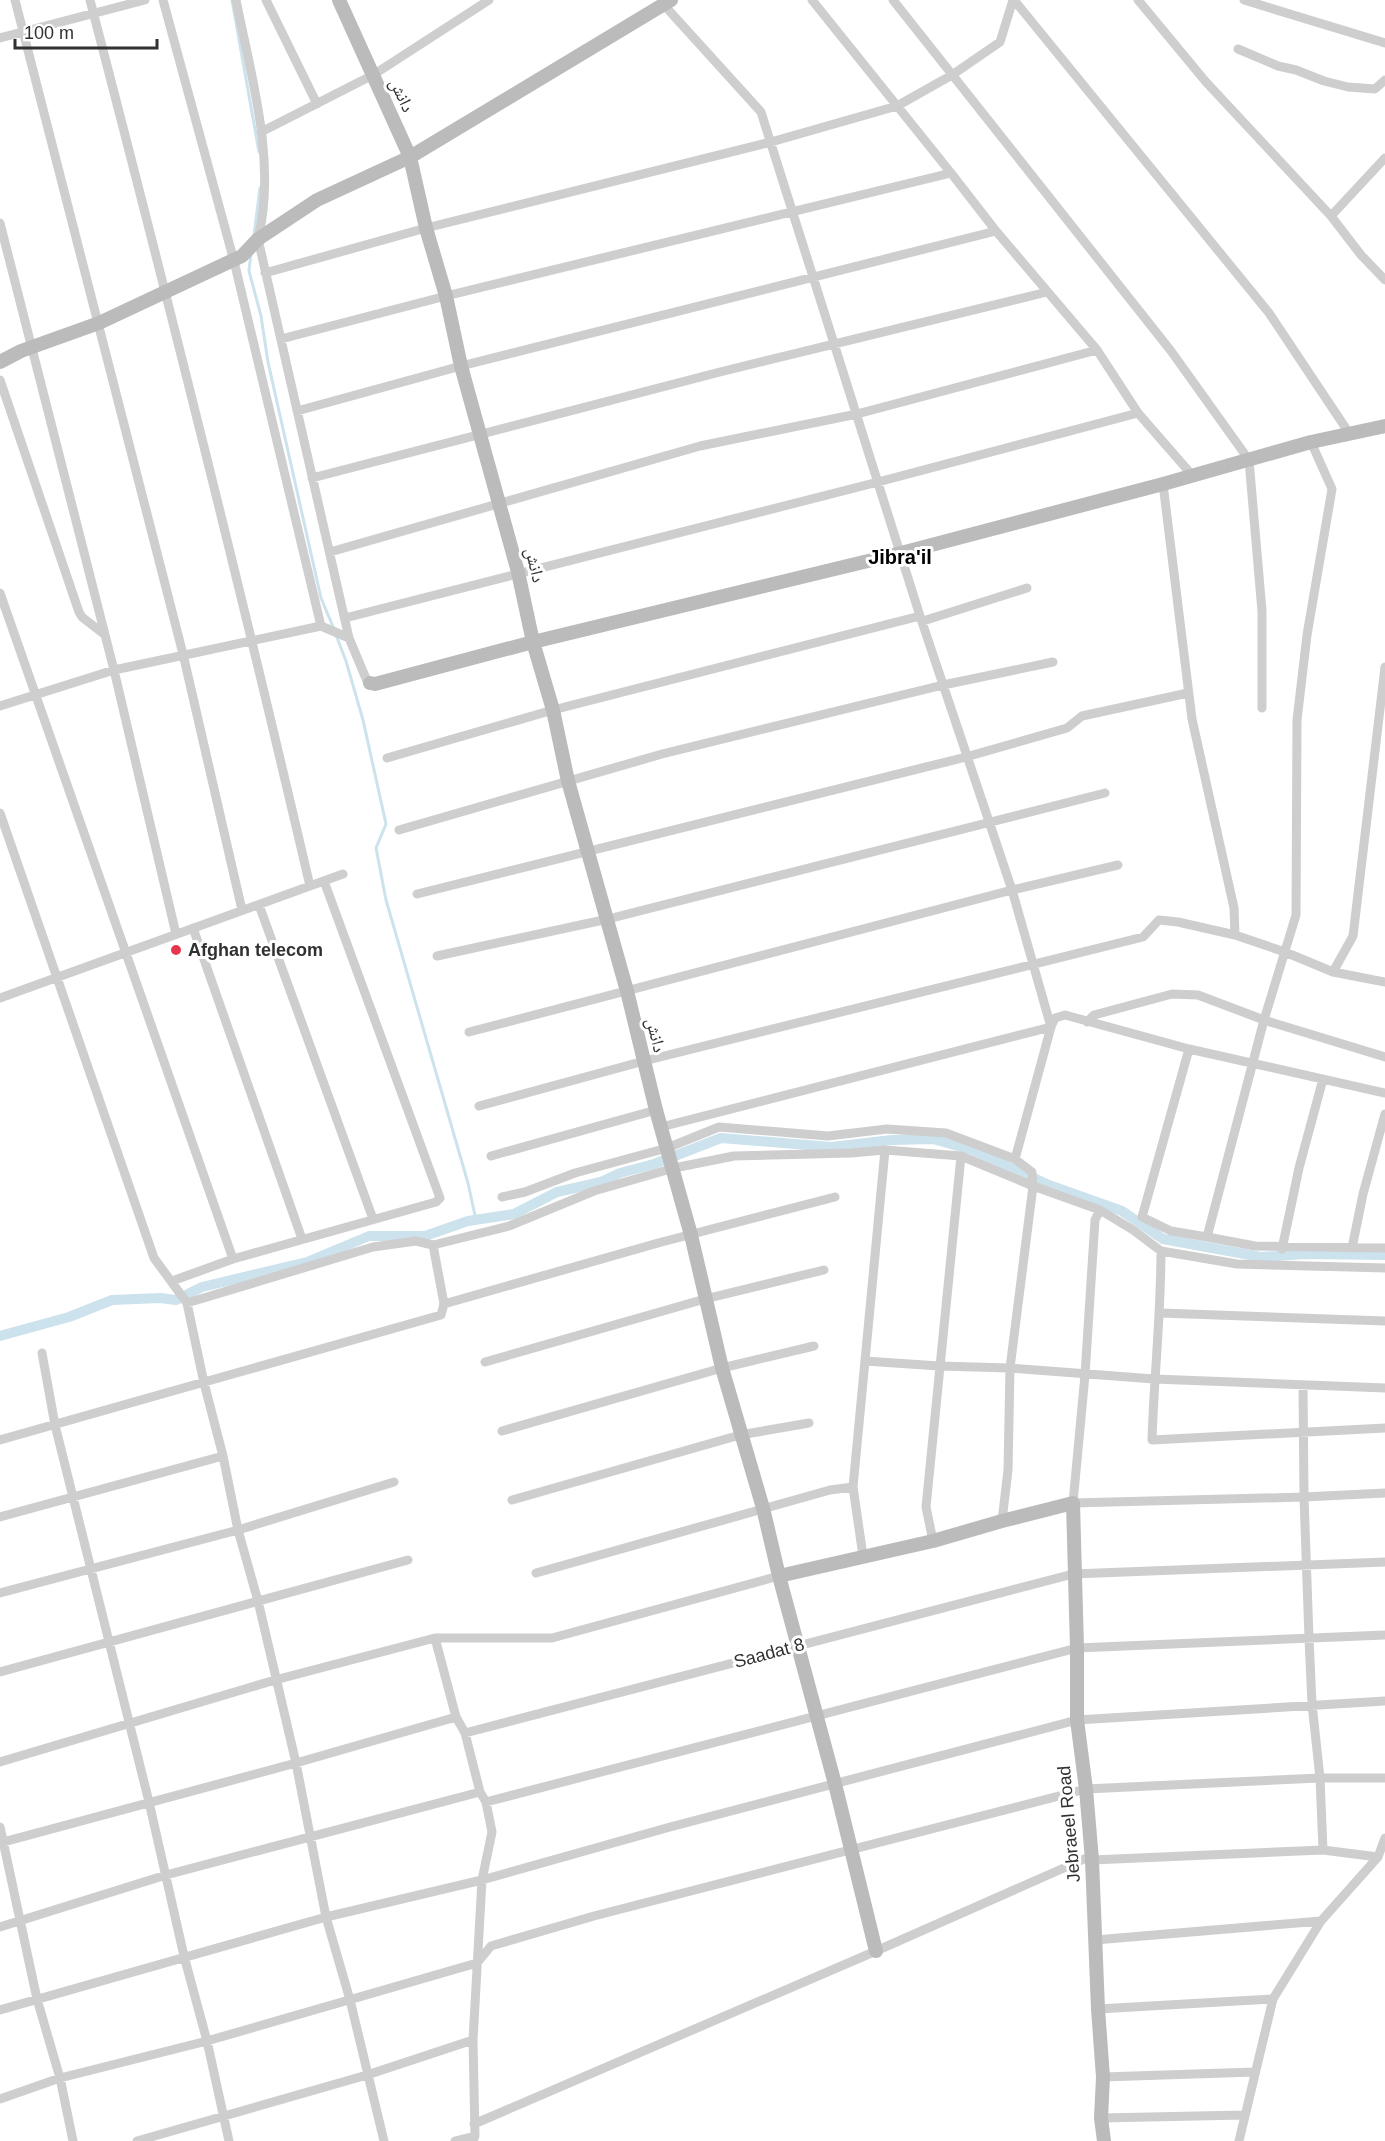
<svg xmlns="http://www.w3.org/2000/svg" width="1385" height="2141" font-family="Helvetica,'Noto Naskh Arabic',sans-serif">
<rect width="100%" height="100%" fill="#fff"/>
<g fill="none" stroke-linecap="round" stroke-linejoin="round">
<path stroke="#cce2ed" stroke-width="3" d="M232,0L259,152
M254,235L260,188
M251,253L249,271L261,316L268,362L321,598L334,629
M336,635L346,661L363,720L386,824L376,848L386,900L468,1183L476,1220"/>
<path stroke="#cce2ed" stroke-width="10" d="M0,1336L69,1317L112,1300L160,1298L176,1300L202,1287L307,1262L369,1236H425L468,1221L514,1214L557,1192L601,1182L620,1173L654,1164L721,1138L831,1147L892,1140L933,1139L972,1150L1049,1185L1122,1211L1163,1239L1261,1257L1306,1254L1385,1255"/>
<path stroke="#cecece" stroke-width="9" d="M15,0L183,654L242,910
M90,0C167,295 241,590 310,886
M163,0L234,261L321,626
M236,0C251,76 277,162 258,239L349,638L367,681L370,683
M266,0L317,104
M812,0L951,173L996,231L1097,350L1138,413L1192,475
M893,0L1171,351L1249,460L1262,611V708
M1014,0L1269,313L1349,433
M1138,0L1206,82L1331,216L1361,255L1385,280
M1244,0L1385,43
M664,5L761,112L920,616L1012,890L1051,1027L1015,1159
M0,38L145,0
M1238,49L1278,66L1296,70L1324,81L1348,87L1375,89L1385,80
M261,132L373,75L489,0
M1331,216L1385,158
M0,223L114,670L176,934
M265,273L426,228L771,142L897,106L952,75L1000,42L1013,0
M281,339L446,296L951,173
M0,380L79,612L82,617L105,635
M297,411L461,366L996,231
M1311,442L1332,489L1307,635L1297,720L1296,915L1264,1020L1207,1237L1255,1246L1385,1248
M312,478L720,372L1047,292
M1163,484L1192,719L1234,908L1235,935
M330,552L700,446L857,414L1097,350
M0,593L233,1259
M345,618L878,482L1138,413
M923,621L1027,588
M0,706L114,670L321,626L349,638
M387,758L553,710L920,616
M0,813L154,1258L187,1303L204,1383L223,1456L238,1530L258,1601L296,1763L326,1917L350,2000L384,2141
M399,830L662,754L943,685L1053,662
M417,894L966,757L1067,728L1082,716L1188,693
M259,905L373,1219
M193,928L302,1239
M437,956L608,919L1105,793
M1333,972L1353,936L1385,667
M0,998L343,874
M1087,1022L1094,1015L1172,994L1198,995L1264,1020L1385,1057
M469,1032L1012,890L1118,865
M1189,1049L1142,1217L1171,1231L1207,1237
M479,1106L644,1061L1143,937L1159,920L1178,922L1235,935L1285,952L1333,972L1385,982
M661,1127L1051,1027L1055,1018L1065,1015L1189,1049L1385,1093
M491,1156L656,1110
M502,1197L525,1192L575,1173L667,1148L719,1127L828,1136L887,1129L946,1133L1015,1159L1032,1172L1033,1186L1010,1368L1008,1470L1002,1521
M1100,1210L1095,1220L1085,1375L1073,1503L1304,1497L1385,1493
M1352,1248L1363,1194L1385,1114
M1282,1249L1299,1168L1323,1079
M1161,1251C1161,1314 1154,1377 1152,1440L1385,1428
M172,1281L233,1259L436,1202L440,1198L324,881
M187,1303L373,1247L416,1241L433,1245L509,1226L594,1191L674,1168L734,1156L851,1153L885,1150L961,1156L1033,1186L1100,1210L1133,1230L1161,1251L1237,1264L1385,1268
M444,1304L658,1243L835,1197
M1161,1313L1385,1321
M42,1353L55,1425L149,1802L184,1956L207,2041L229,2141
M865,1361L939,1366L1010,1368L1154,1379L1385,1388
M485,1362L705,1299L824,1270
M1303,1386L1304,1497L1309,1638L1312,1704L1320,1778L1323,1850
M502,1431L722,1368L814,1346
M0,1440L441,1315L444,1304L433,1245
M512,1500L740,1435L809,1423
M0,1517L223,1456
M933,1541L926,1507L961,1156
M863,1556L853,1487L885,1150
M536,1573L830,1490L853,1487
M0,1593L238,1530L394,1482
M435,1638L456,1717L465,1733L480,1792L486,1802L492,1832L482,1880L473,2040L475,2136L473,2141
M0,1672L408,1560
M465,1733L1073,1574L1385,1562
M0,1762L275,1680L435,1638H552L779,1576
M486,1802L1077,1648L1385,1635
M0,1827L37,1999L60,2078L73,2141
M0,1843L296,1763L456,1717
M1092,1860L1323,1850L1378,1857
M0,1927L166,1875L480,1792
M1095,1940L1321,1921
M1098,2009L1273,1999
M0,2010L326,1917L482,1880L670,1827L1077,1720L1385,1701
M1103,2077L1255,2072
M0,2099L60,2078L207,2041L477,1963L491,1946L594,1916L1086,1789L1320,1778H1385
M1101,2118L1245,2115
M474,2124L876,1951L1091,1856
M137,2141L367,2075L473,2040
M455,2141L475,2136
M1239,2141L1273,1999L1321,1921L1378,1857L1385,1838"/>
<path stroke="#bbb" stroke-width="14" d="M339,0L410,157L426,228L446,296L461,366L518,572L533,642L553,710L568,781L627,991L656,1110L691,1235L722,1368L763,1508L779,1576L933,1541L1002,1521L1073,1503L1077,1648V1720L1086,1789L1092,1860L1098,2009L1103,2077L1101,2118L1104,2141
M0,362L21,351L99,323L242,256L258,239L317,200L410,157L671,0
M370,683L375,684L533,642L901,553L1163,484L1311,442L1385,426
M779,1576L835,1784L876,1951"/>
</g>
<circle fill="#e5364c" stroke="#fff" stroke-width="2" cx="176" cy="950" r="6"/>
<g text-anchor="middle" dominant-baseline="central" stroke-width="6" stroke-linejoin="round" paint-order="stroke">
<g font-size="18" fill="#313131" stroke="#fff">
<text transform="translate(402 95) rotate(65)">دانش</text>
<text transform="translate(535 565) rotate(77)">دانش</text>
<text transform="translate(656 1035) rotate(76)">دانش</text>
<text transform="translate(769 1653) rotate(-15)">Saadat 8</text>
<text transform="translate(1069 1824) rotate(-95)">Jebraeel Road</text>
</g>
<g font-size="18" font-weight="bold" fill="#313131" stroke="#fff" text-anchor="start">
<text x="188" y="950">Afghan telecom</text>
</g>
<g font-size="20" font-weight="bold" fill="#000" stroke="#fff">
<text x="900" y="557">Jibra'il</text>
</g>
</g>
<path d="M15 39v9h142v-9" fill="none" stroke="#313131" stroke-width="3"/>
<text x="24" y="39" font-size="18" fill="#313131" stroke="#ffffff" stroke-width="4.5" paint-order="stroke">100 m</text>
</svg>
